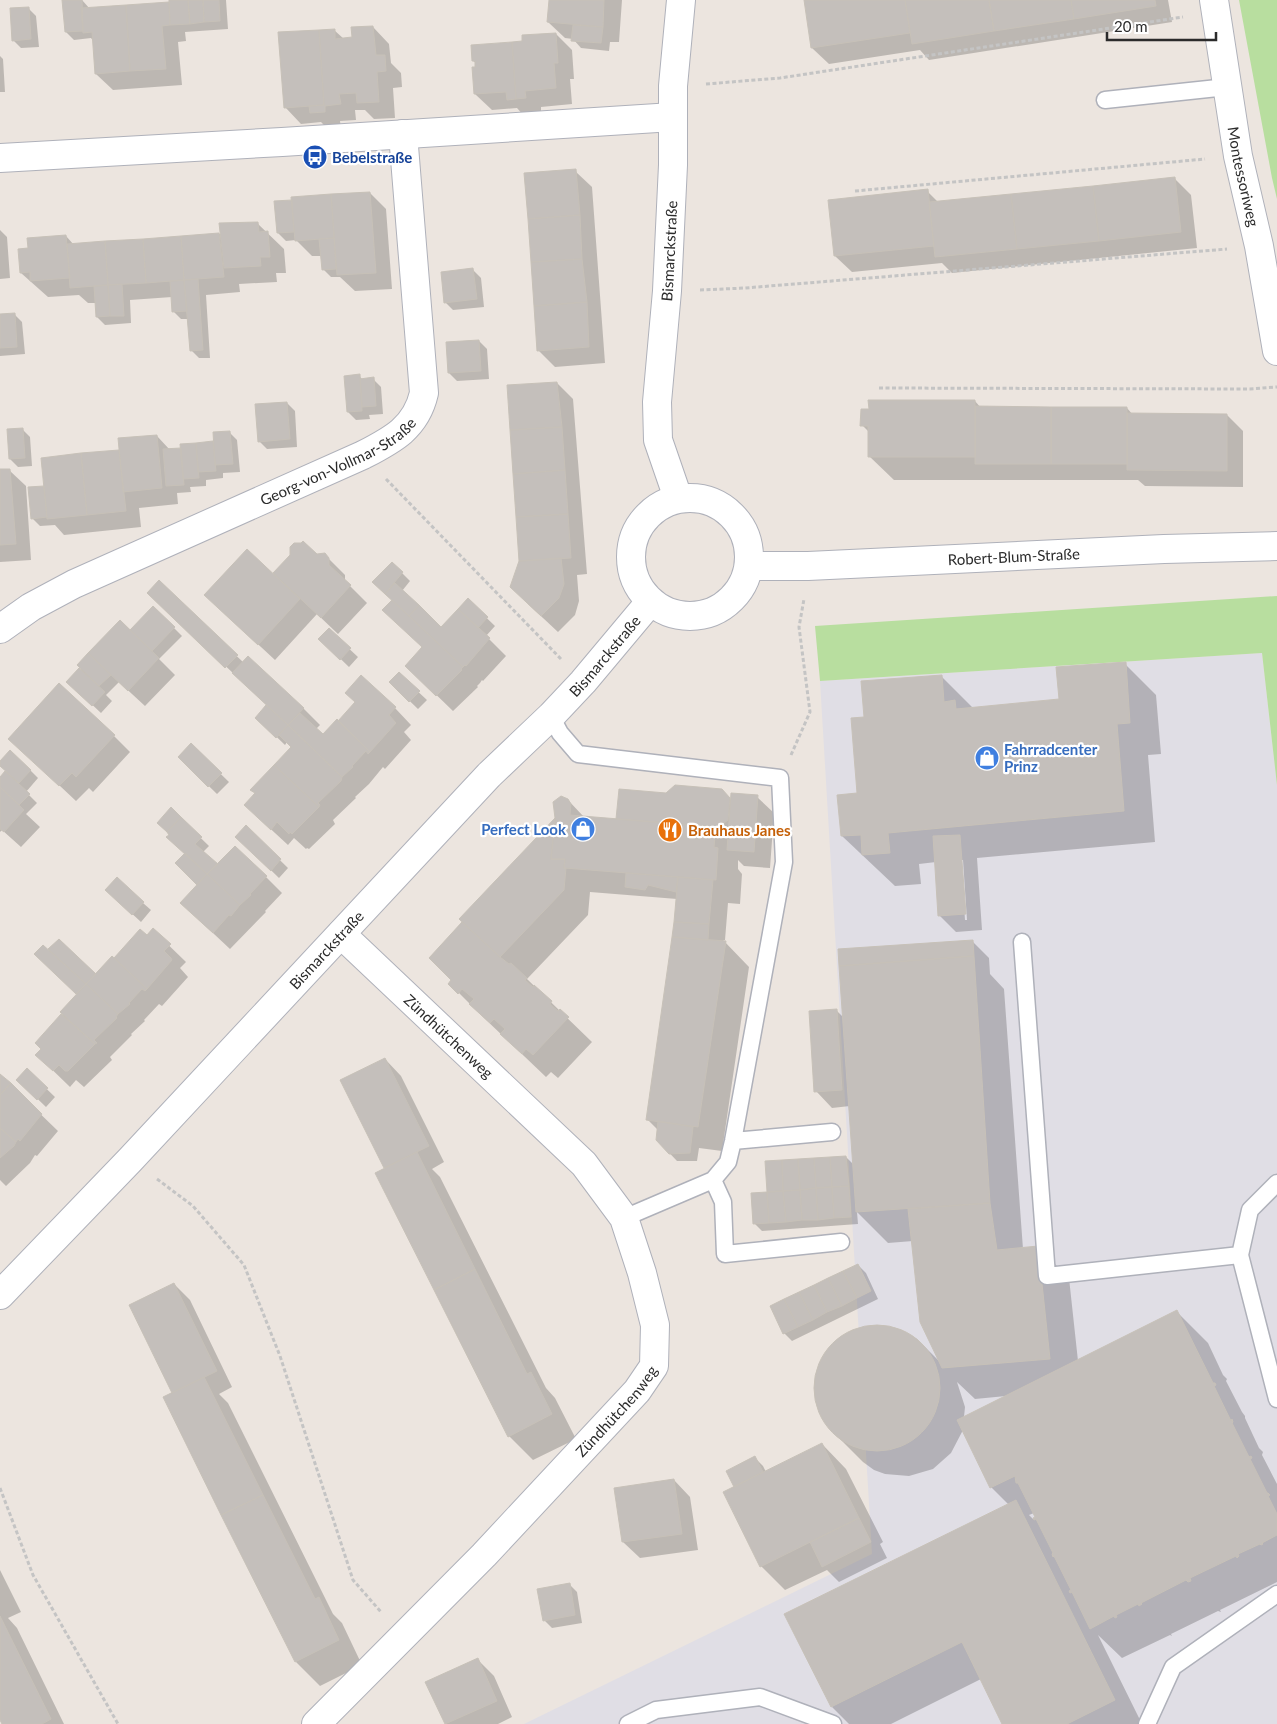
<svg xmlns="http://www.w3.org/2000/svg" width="1277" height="1724" font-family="Lato,sans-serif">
<rect width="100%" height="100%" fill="#ece5df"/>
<path fill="#e0dee5" d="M1262,653L1277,785V1724H524L872,1554L820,681Z"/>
<path fill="#b8de9f" d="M1239,0H1277V199L1272,178Z
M1277,596V785L1262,653L820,681L815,626Z"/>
<path fill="#0003" fill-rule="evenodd" d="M82,0L90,9L170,3V0H226L228,29L185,32L186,41L178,42L182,85L113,90L96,74L94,42L91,38L74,40L66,32L63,1Z
M550,0H622L619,42H610L609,51L581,48L573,39L565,38L548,22Z
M805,0H1168L1172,22L929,60L920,50L829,64L812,48Z
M28,8L36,16L39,47L21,48L13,40Z
M373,27L389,44L391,63L401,73L402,87L393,88L395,118L374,119L365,110H355L356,120L340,121L341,128L328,129L321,122L301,124L285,107L334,30L344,39H354Z
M556,34L572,50L574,79H570L572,104L541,107V114L524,116L517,108L492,110L475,94L476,63L473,61L524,43Z
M0,56L3,59L5,92H0Z
M575,171L592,187L605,363L555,367L538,350Z
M1175,179L1191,195L1197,248L952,273L942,263L852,272L835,256L927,191L939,203Z
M370,193L386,209L392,289L355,291L340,277H331L323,269L322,256H312L296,240L286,241L278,233L293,198Z
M257,223L284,249L286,273H276L277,282L239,284L240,292L206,295L210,358H199L191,350L189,319H181L173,311L172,297L130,300L131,323L105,325L97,317V303H88L79,295L48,297L21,273L29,250L66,236L74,245L181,238L220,234Z
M0,230L7,237L10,278L0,279Z
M473,270L481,278L484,307L453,310L445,302Z
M14,314L22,322L25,354L0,356V315Z
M479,341L487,349L489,379L457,381L449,373Z
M359,376L363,380L373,379L381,387L383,414L369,415L370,419L356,420L348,412Z
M557,383L573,399L587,574L577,575L579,601L575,615L558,632L528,604L521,561Z
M975,401L981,408H1127L1133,415H1227L1243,431V487L1145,486L1138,480H894L869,456L870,433L862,425Z
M287,403L295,411L297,447L267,449L259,441Z
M22,429L30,437L32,466L18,467L10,459Z
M229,432L237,440L240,472L223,473V478L206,480V486L190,487L191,492L177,493L178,504L139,508L141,527L64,535L55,525L40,526L32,518L45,487L42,459L120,451L157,436L170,450L182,449V445L215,443Z
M0,470H9L26,486L31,560L0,562Z
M292,555H325L345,575V581L367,603L338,634L317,614L275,660L222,611L273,575Z
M392,563L410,581L402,591L441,628L468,600L495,626L486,636L506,656L483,681L482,680L480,683L477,686L478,687L453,711L423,682V648L393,600L381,590Z
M159,582L244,663L248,658L304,709L320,725L316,729L323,736L338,722L395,708L411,725L404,732L411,740L385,769L383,767L369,784L355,797L356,798L333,820L335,824L309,849L307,848L306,849L294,838L288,845L262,821L293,747L287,742L285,745L257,718L268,706L165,609Z
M174,628L182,636L159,659L175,675L145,706L119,682L106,695L112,701L101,713L68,682L94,657Z
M329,630L358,657L349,667L320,639Z
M1125,664L1156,695L1161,754L1148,755L1155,842L977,858L982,930L956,932L939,915L936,862L919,864L921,884L895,886L842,836L859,794L865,718L942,677L973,708L1060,700ZM961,860H963L967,920H965Z
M399,674L427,700L418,709L390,682Z
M114,736L130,752L93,792L89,788L76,801L10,739Z
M191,745L229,782L217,794L179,757Z
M0,763L30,770L38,778L26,792L37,803L26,814L40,827L21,847L2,830L0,832V789L1,790L3,789L0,786V778L7,771Z
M722,790L732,801L757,797L774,813L770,868L744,866L738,860V869L742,874L740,904L728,903L725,940H723L749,967L722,1151L699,1148L697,1161H677L657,1140L658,1130L647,1119L674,937L677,899L590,892L588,915L527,979L592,1042L558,1078L551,1072L546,1077L483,1017L450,984L453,981L430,958L556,818L567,799L584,817L617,820L667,794Z
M171,809L209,846L203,852L218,866L266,877L282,893L265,911L266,912L230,949L198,919L199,885L186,854L171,835Z
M246,827L288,868L279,878L245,845Z
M115,898L143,903L151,910L141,922Z
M153,930L186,962L180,968L188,977L162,1006L159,1004L144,1020L145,1021L131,1034L132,1035L110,1057L112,1060L84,1087L76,1080L70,1087L37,1055L43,1049L37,1043L63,1014L78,995L36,954L48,951L59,940L97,976L147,937Z
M972,941L989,958L990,974L1004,989L1023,1249L1038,1247L1069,1278L1078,1361L1177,1312L1208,1343L1223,1375L1227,1379L1226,1381L1242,1412L1245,1416V1418L1259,1448L1263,1452L1262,1455L1277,1484V1582L1220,1610L1221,1612L1218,1611L1171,1634L1172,1636L1170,1635L1122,1658L1098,1635L1142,1724H1004L981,1679L891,1724H849L832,1707L1009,1505L991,1487L963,1430L951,1453L933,1469L909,1476L885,1474L874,1470L863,1462L838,1437L822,1418L815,1395L817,1370L829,1348L848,1333L871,1326L896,1328L917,1339L940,1362L913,1241L888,1243L857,1212L858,1224L762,1231L754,1223L769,1194L846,1157L854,1165L850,1106L832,1108L816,1091L836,1010L844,1018ZM957,1382L975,1399L1006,1396L964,1417L965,1407ZM1034,1513L1036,1518L1033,1519L1029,1515Z
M385,1059L401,1076L444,1162L432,1169L440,1177L546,1388L555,1398L576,1439L533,1460L509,1436L385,1167Z
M27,1070L55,1097L46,1107L18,1080Z
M0,1075L58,1131L37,1156L35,1155L30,1163L6,1186L0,1180Z
M858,1265L866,1273L878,1299L792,1341L784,1333Z
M174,1284L190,1300L232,1387L219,1394L228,1403L333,1614L342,1623L362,1665L320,1686L296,1662L174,1393Z
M822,1444L846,1469L883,1542L880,1544L887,1558L839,1582L827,1570L785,1590L761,1566L736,1487L755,1458L763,1466L766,1472Z
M674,1480L690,1497L698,1550L640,1558L623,1542L615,1489Z
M0,1570L21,1612L8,1618L17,1628L64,1724H4L0,1717Z
M569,1584L577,1592L582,1623L552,1628L544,1620Z
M477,1659L494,1676L512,1717L498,1724H446L427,1682Z"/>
<path fill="#c4bfbb" stroke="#c7c1b8" d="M62,0H82L83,31L65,32Z
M169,0H188L190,24L170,25Z
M188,0H203L204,22L190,24Z
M203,0H219L220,21L204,22Z
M549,0H604L603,27L547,22Z
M804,0H905L910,33L811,48Z
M905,0H989L994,31L912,44Z
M989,0H1071L1074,19L994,31Z
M1071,0H1155L1156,6L1074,19Z
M169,2L170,25L162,26L166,69L130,71L126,5Z
M126,5L130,71L95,74L92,32L83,33L81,8Z
M29,7L31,39L12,41L10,8Z
M573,25L603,27L601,43L571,41Z
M373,26L376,55H385L386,71L377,72L379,102L357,103L356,93L339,94L341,104L325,106V112L310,113L309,106L324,105L319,30L335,29V39L352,37L351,27Z
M319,30L324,105L284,108L278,32Z
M556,33L558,63H554L556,88L525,91L526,98L516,99L512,42L522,41V35Z
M512,42L516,99L507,100L506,92L474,94L472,67H475V61H472L471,45Z
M576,169L580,215L528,219L524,173Z
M1175,177L1181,232L1099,241L1093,186Z
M1093,186L1099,241L1017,249L1011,194Z
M928,189L934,246L834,256L828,200Z
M370,192L376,273L337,275L331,194Z
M331,194L334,238L295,241L291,197Z
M1011,194L1017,249L935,257L929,202Z
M292,200L294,232L277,233L274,201Z
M580,215L582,259L531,262L528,219Z
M258,222L259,232L268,231L270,257H260L261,266L224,268L219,223Z
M219,233L224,277L184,280L181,236Z
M66,235L70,278L30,281V272L20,273L18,249L28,248L27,238Z
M181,236L184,280L146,283L143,239Z
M334,238L336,269L322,270L319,239Z
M143,239L146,283L108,285L105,241Z
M105,241L108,285L70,288L67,244Z
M582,259L587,302L534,306L531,262Z
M473,268L477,299L444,303L441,272Z
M198,279L203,350L190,351L184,280Z
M184,280L187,311L172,312L170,281Z
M122,284L124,316H110L108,285Z
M108,285L110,316L96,317L94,286Z
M587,302L589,347L537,351L534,306Z
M15,313L17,347L0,348V314Z
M479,340L481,371L448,373L446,342Z
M360,374L362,411L347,412L344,376Z
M374,377L376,406L362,407L360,379Z
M557,382L562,427L510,430L507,385Z
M868,400H975V457H868V426H860L861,409H869Z
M287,402L290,439L258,442L255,404Z
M975,406L1051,407V464H975Z
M1051,407H1127V464H1051Z
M1127,413L1227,414V471L1127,470Z
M562,427L565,470L513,474L510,430Z
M23,428L25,458L9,459L7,429Z
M230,431L233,464L215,465L213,432Z
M157,435L162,488L123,492L118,438Z
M213,441L216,471L198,472L196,443Z
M196,443L199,478L183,479L180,444Z
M181,448L184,485L166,486L163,449Z
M119,450L126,511L87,515L81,453Z
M81,453L87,515L47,519L41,458Z
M0,469H10L16,544L0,545Z
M565,470L568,514L516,517L513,474Z
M44,486L47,517L31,519L28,487Z
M568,514L571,558L519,561L516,517Z
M303,541L317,554L325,553L329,558V565L351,585L321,618L273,573L290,555V547L294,543H301Z
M247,549L300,599L258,645L204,595Z
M561,558L564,584L559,598L541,616L510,587L519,561Z
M392,562L403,572L385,594L372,582Z
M159,580L238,655L225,668L147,593Z
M395,583L419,605L409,616L385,594Z
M468,598L488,617L478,628L458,609Z
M392,600L463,667L461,669L462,670L436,696L405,666L422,647L382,610Z
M419,605L441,627L458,609L490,638L466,666L465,665L463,667L409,616Z
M153,606L175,627L152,651L130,630Z
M120,620L159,658L128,691L88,653Z
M329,628L351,648L340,660L318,639Z
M88,653L111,675L99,686L77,665Z
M248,656L304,708L288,725L232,673Z
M1126,662L1130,723L1117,724L1124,811L888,833L890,853L862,855L861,835L841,836L837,795L857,793L851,718L864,717L861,681L942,675L944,702L955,700L956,709L1059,699L1056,667Z
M79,668L105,692L92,706L66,682Z
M399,672L420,691L409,702L389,682Z
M361,675L396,707L389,715L396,723L370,752L338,721L355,702L345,693Z
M59,683L115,735L76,777L72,773L59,786L8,739Z
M266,705L288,725L276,738L255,718Z
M300,713L323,734L337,719L370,752L368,754L366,751L352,766L353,767L342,777L288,725Z
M288,725L342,777L341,781L318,803L320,805L319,807L274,765L291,747L279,735Z
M191,743L222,773L208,787L178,757Z
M10,750L31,770L19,783L0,766V761Z
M274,765L319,807L292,834L290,832L289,834L277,822L271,830L244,805L255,793L250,790Z
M5,771L30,794L19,805L0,787V777Z
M675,785L722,789L730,798L728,820L719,827L616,819L619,789L666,793Z
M0,787L24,810L4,832L0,829Z
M731,793L758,795L754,852L727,850Z
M561,796L568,799L571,804L570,815L716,827L714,847L718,848L716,880L564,868L565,859H551L555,818L553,802Z
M171,807L181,817L167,832L157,823Z
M181,817L202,837L195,844L218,864L207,874L166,837L169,835L167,832Z
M555,818L551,859H565L564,868H566L564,890L500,957L459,919Z
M246,825L281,859L271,871L235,837Z
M960,835L966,914L938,916L933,836Z
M235,846L267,876L250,894L251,895L240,905L207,874Z
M185,853L207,874L197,885L175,863Z
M626,873L678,877L676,892L648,885L645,890L625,887Z
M207,874L240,905L231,916L229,915L213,933L180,903Z
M117,877L144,902L132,915L105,890Z
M678,877L713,880L709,924L674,922Z
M462,922L500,957L509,964L511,963L527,978L525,980L533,987L534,985L552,1001L550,1004L558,1011L560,1009L569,1017L533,1055L526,1049L522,1054L500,1034L505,1029L494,1019L490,1023L469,1004L474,999L462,989L458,994L448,984L451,980L429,958Z
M674,922L709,924L708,940L672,937Z
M153,928L171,944L164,951L171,958L172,960L147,989L114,958L140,929L147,935Z
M672,937L726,941L698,1127L646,1120Z
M59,939L96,974L86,984L48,949Z
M973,940L974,956L839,966L838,949Z
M43,945L86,984L76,994L34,954Z
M112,956L147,989L145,991L142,989L129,1003L130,1004L118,1014L86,984Z
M974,956L990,1203L856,1212L839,966Z
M86,984L118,1014L116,1017L117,1018L94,1040L97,1043L95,1044L60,1012Z
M837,1009L842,1090L814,1092L809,1011Z
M61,1014L95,1044L68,1071H65L59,1065L53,1071L35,1055L41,1049L35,1043Z
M385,1058L429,1146L384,1168L340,1080Z
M27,1068L48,1088L37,1100L16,1080Z
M0,1074L11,1083L0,1095Z
M11,1083L42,1114L20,1141L18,1139L16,1142L0,1128V1095Z
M658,1121L693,1127L690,1153L669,1154L656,1140Z
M0,1128L16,1142L14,1146L0,1158Z
M417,1152L475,1269L434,1290L375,1173Z
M846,1156L849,1186L832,1187L830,1157Z
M830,1157L832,1187L816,1188L814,1158Z
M814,1158L816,1188L800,1190L798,1159Z
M798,1159L800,1190L783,1191L782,1160Z
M782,1160L783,1191L767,1192L765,1161Z
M849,1186L851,1217L834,1218L832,1187Z
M832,1187L834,1218L818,1220L816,1188Z
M816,1188L818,1220H802L800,1190Z
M800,1190L802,1220L786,1222L783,1191Z
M783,1191L786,1222L769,1223L767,1192Z
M767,1192L769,1223L753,1224L751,1193Z
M990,1203L997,1250L1038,1246L1050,1359L942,1368L920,1322L908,1209Z
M858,1264L871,1291L857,1298L843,1271Z
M475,1269L527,1374L531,1372L552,1414L508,1437L434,1290Z
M843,1271L857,1298L842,1306L828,1278Z
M828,1278L842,1306L827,1312L814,1285Z
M174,1283L217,1371L172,1393L129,1305Z
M814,1285L827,1312L813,1320L799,1292Z
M799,1292L813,1320L798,1327L784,1299Z
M784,1299L798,1327L783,1334L770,1306Z
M1177,1310L1213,1383H1215L1216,1385L1214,1386L1231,1421L1232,1419L1233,1422L1232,1423L1249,1457L1251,1456L1252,1458L1250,1459L1267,1493H1268L1270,1495L1268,1496L1277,1514V1535L1262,1543L1263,1544L1261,1545L1260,1544L1238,1554L1239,1556L1237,1558L1236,1556L1190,1578L1191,1581L1188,1582L1186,1580L1141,1603L1142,1604L1139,1606L1138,1604L1116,1615L1117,1617L1115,1618L1114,1616L1090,1629L1072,1592L1070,1593L1069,1591L1071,1590L1054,1556L1053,1557L1052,1554L1053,1553L1036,1519L1034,1520L1033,1518L1035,1517L1018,1483H1016L1015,1476L990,1488L957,1420Z
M814 1388a63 63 0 1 1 126 0a63 63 0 1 1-126 0Z
M204,1377L263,1495L221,1515L163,1397Z
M822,1443L859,1518L760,1567L723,1492Z
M755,1456L763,1472L734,1487L726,1471Z
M674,1479L682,1534L622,1542L614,1488Z
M263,1495L315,1599L319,1597L339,1640L295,1662L221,1515Z
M1016,1500L1115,1700L1067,1724H1002L962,1642L831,1707L784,1614Z
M859,1518L871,1542L822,1567L810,1542Z
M570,1583L575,1615L543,1621L537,1589Z
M0,1616L51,1719L42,1724H2L0,1720Z
M478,1658L497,1701L445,1724L425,1682Z"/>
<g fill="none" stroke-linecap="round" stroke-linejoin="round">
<defs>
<path id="lane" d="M1105,100L1227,87
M551,716L560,733L578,754L780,778L784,862L733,1141L728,1162L713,1180L624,1218
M1022,942L1047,1276L1240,1255
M733,1141L832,1132
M713,1180L723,1202L725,1254L841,1242
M1277,1183L1250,1210L1240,1255L1277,1399
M628,1724L656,1710L760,1697L833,1724
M1147,1724L1173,1667L1277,1594"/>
<g id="street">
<path id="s1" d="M1214,0L1238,156L1259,246L1277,351"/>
<path d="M0,158L282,142L673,117"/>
<path id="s2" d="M0,629L31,607L74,584L363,455C392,440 416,428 424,393L403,134"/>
<path id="s3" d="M316,1724L484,1555L637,1391L654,1366L655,1325L642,1273L624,1218L584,1164L341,934"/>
</g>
<g id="secondary">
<circle cx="690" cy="557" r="59"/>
<path id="s4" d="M678,498L658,440L657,402L667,291L673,165V86L681,0"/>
<path id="s5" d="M750,566H808L1164,549L1277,546"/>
<path id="s6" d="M0,1295L130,1160L489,775L551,716L583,682L650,602"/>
</g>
</defs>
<use href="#lane" stroke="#afb1ba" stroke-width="19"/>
<use href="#street" stroke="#afb1ba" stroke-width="30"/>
<use href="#secondary" stroke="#afb1ba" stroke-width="30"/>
<path stroke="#c4c4c4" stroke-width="3" stroke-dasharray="4 2.5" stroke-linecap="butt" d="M706,84L780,78L1183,17
M855,191L1205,159
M700,290L745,288L1227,249
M879,388L1250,389L1277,387
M386,479L561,659
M791,755L810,712L799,627L804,599
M157,1179L193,1206L244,1265L280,1356L353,1580L381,1612
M0,1488L33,1575L118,1724"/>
<use href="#lane" stroke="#fff" stroke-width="16"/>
<use href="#street" stroke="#fff" stroke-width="28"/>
<use href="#secondary" stroke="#fff" stroke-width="28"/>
</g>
<defs>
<symbol id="bus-disc" viewBox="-11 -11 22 22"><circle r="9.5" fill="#1a4fb4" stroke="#fff"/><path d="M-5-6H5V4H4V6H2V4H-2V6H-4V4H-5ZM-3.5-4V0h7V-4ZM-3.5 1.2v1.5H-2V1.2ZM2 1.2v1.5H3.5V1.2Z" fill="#fff"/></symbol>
<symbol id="shop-disc" viewBox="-11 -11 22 22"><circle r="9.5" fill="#3f7fe0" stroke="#fff"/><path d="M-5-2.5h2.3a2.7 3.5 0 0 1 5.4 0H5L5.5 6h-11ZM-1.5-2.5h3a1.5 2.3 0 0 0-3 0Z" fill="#fff"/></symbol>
<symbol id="restaurant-disc" viewBox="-11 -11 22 22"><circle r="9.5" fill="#e8710a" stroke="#fff"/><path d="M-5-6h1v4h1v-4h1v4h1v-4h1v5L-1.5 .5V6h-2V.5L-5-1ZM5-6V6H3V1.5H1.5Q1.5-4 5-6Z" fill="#fff"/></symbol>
</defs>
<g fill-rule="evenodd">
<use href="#bus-disc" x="301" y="143" width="28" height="28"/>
<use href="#shop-disc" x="973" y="744" width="28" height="28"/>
<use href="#shop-disc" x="569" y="815" width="28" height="28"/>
<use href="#restaurant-disc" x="656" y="816" width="28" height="28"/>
</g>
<g text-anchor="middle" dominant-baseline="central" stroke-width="4.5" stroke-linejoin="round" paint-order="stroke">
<g font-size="15" font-weight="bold" fill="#164399" stroke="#fff" text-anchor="start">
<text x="332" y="157">Bebelstraße</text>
</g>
<g font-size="15" fill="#2b2b2b" stroke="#fff">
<text stroke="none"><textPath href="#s1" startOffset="179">Montessoriweg</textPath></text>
<text stroke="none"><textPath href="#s4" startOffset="251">Bismarckstraße</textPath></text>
<text stroke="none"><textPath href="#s2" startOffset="378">Georg-von-Vollmar-Straße</textPath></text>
<text stroke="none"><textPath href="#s5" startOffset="264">Robert-Blum-Straße</textPath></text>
<text stroke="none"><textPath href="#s6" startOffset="880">Bismarckstraße</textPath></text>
<text stroke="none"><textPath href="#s6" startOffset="475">Bismarckstraße</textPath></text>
<text transform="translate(449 1036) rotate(43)">Zündhütchenweg</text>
<text stroke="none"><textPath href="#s3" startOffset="434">Zündhütchenweg</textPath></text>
</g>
<g font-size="15" font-weight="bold" fill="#366cbe" stroke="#fff" text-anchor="start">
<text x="1004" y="749">Fahrradcenter<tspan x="1004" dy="17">Prinz</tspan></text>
<text x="566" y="829" text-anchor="end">Perfect Look</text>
</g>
<g font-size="15" font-weight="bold" fill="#c56008" stroke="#fff" text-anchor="start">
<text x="688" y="830">Brauhaus Janes</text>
</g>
</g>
<path d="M1107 32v8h109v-8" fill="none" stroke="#2b2b2b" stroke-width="2.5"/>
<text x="1114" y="32" font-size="15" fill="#2b2b2b" stroke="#ffffff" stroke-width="4" paint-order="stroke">20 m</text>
</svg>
